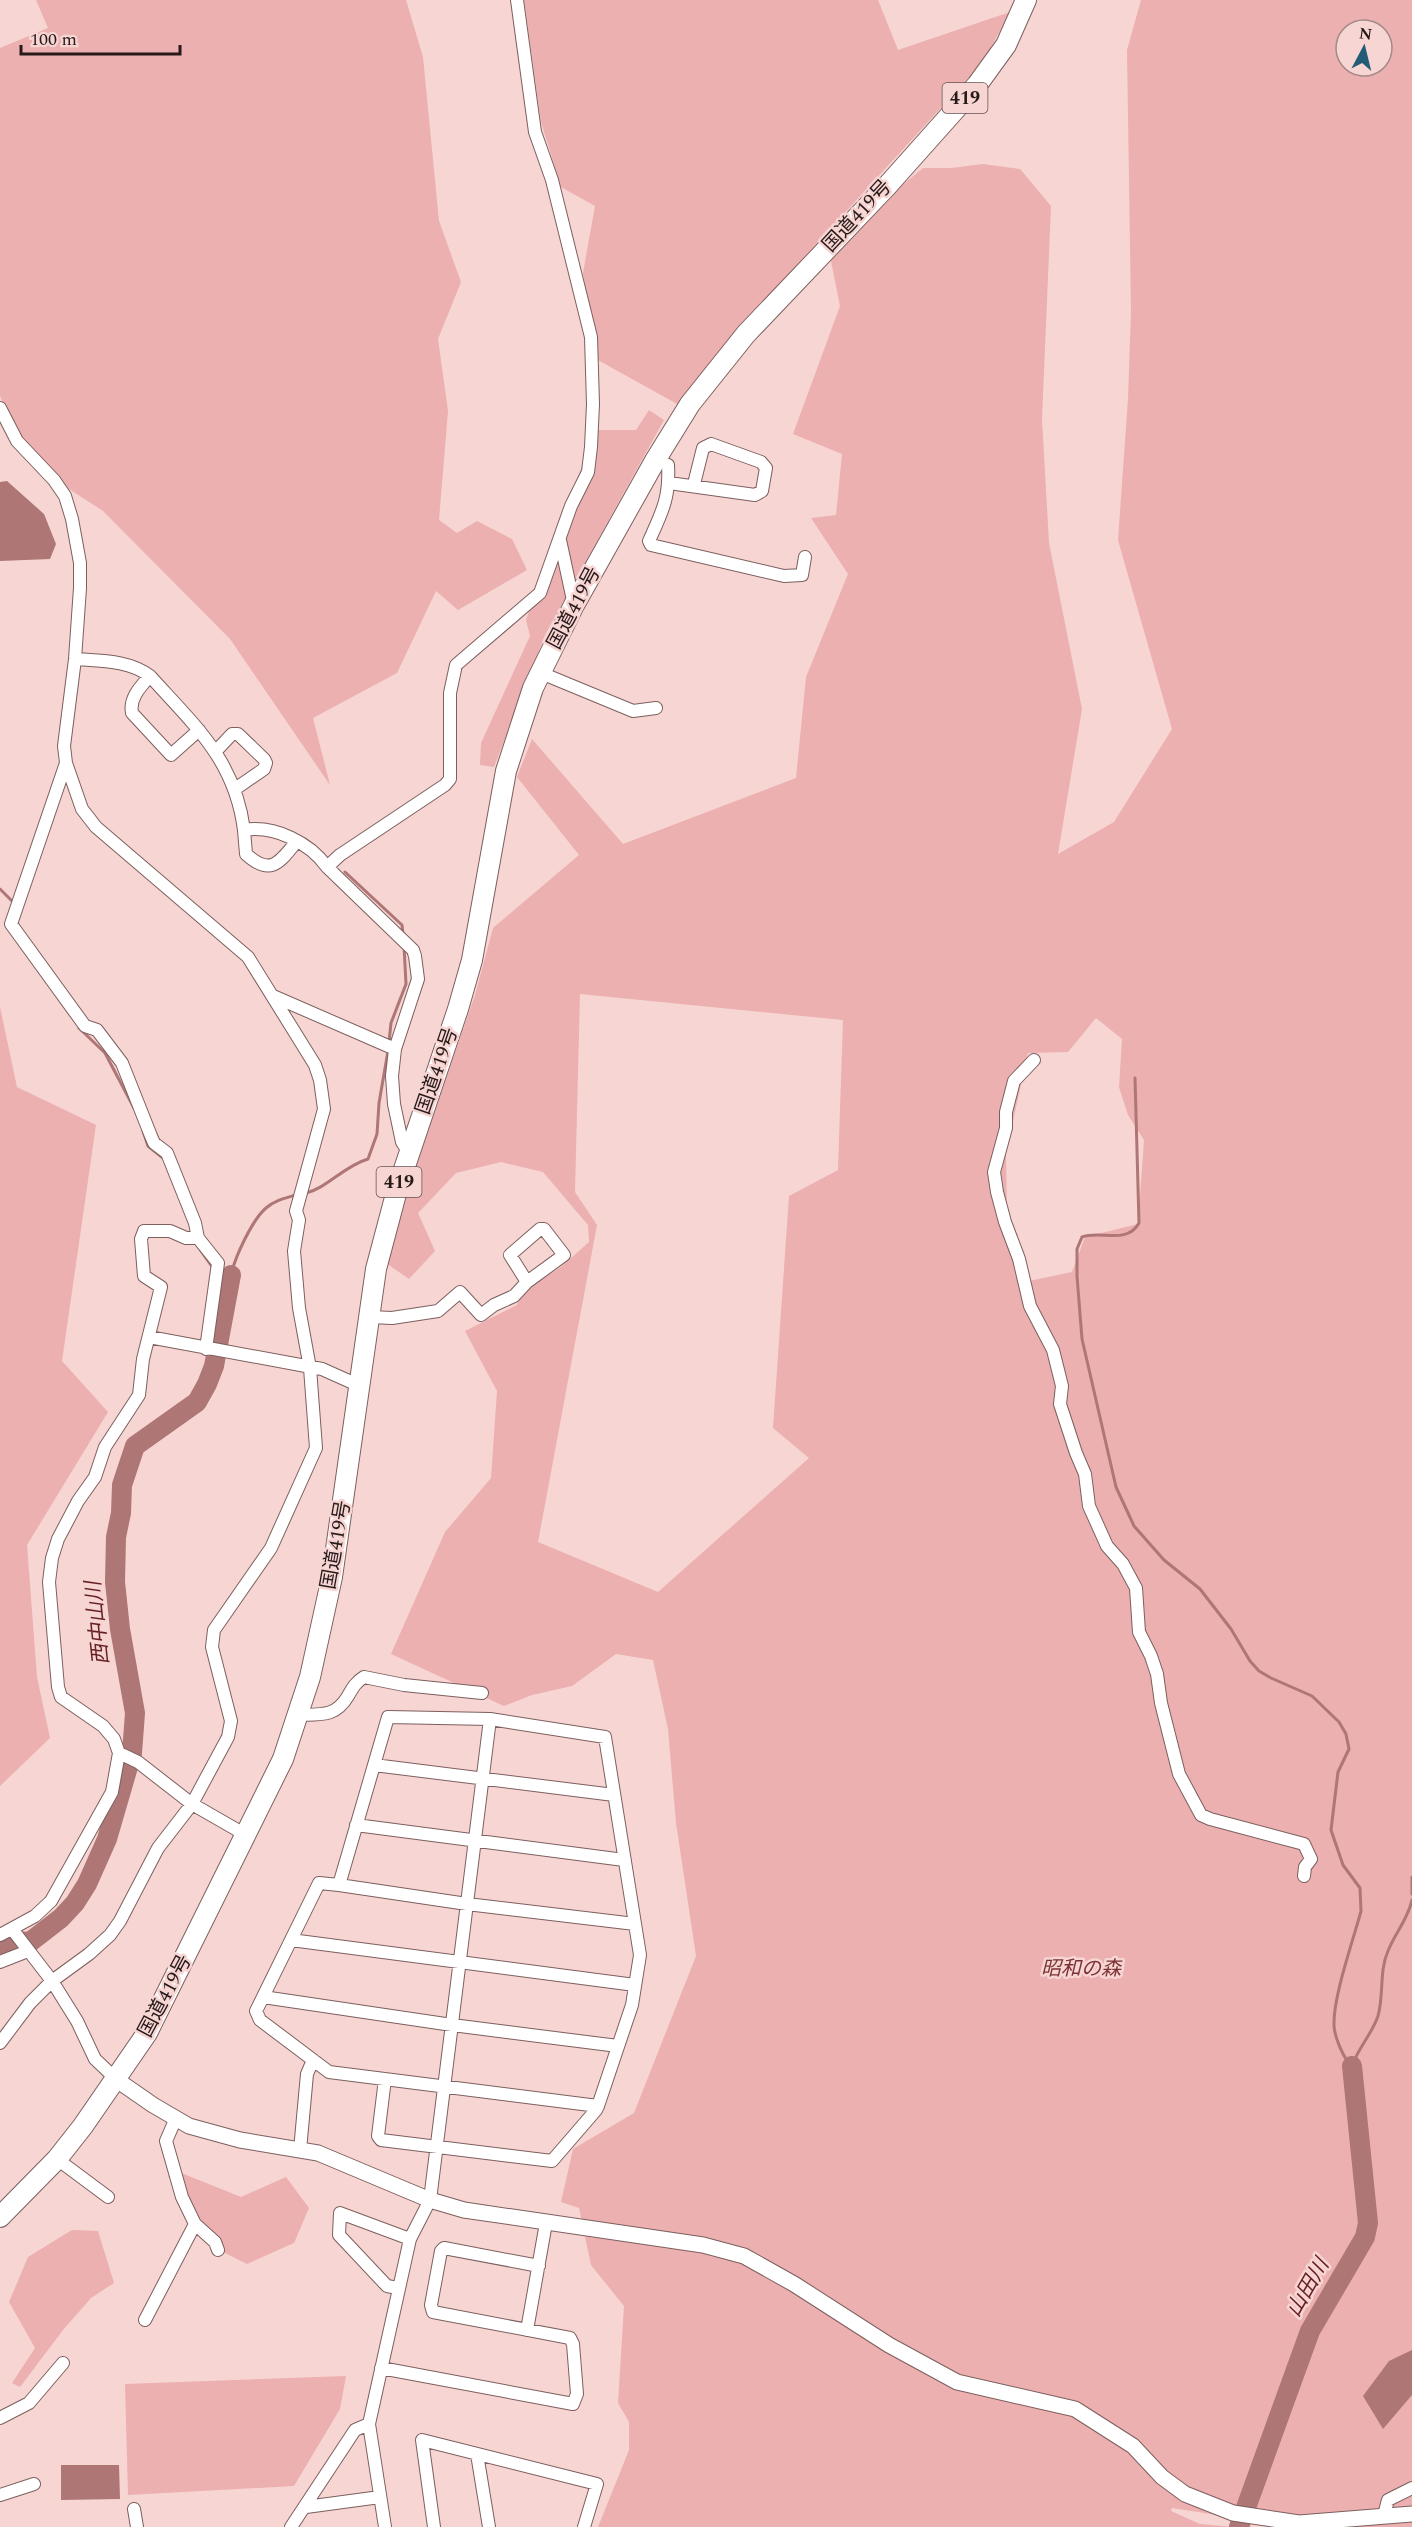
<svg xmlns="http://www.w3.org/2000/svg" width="1412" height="2527" font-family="Spectral,'Noto Sans JP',serif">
<rect width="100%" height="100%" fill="#f7d5d3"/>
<path fill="#ebb0af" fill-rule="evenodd" d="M36,0H406L423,57L439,221L461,282L438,339L448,411L439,520L457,533L477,521L512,539L527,570L458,610L436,591L397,673L313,718L330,785L230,639L103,511L69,489L19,437L0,396V48L48,28Z
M524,0H878L898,50L1010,12L983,62L774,290L679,405L596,359L583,273L595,206L561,187L541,122Z
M1141,0H1412V2527H1294L1172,2508L1171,2511L1200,2524L1234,2527H598L629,2450V2422L618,2403L624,2306L591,2265L579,2208L561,2202L573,2149L634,2113L696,1956L676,1823L668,1729L653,1660L616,1654L572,1686L532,1695L504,1706L391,1654L445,1532L491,1478L497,1391L465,1331L517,1305L524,1290L561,1267L589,1242L588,1225L543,1172L501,1162L456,1173L418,1213L435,1251L409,1279L383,1261L475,995L493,928L579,855L517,777L532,739L623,844L796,778L806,677L848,574L811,518L836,515L842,454L793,434L840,306L828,246L923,168H951L983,164L1020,169L1051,206L1042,419L1049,543L1082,709L1058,854L1114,822L1172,729L1118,540L1128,399L1131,312L1127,50ZM1346,30H1382V66H1346ZM580,994L843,1020L838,1170L789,1196L773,1428L809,1458L658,1592L538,1542L597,1225L575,1192ZM1096,1018L1122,1039L1119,1087L1128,1115L1144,1140L1138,1224L1085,1237L1072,1272L1029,1281L1007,1217L1006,1153L1028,1053L1068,1052Z
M649,410L664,420L545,635L494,767L480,765L481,743L530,636L526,620L595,430H636Z
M0,1007L17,1087L96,1125L62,1361L108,1412L27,1545L37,1677L50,1738L0,1786Z
M174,2170L241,2197L286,2177L309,2208L294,2243L247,2264L211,2246L195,2212L168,2176Z
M72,2230L98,2231L114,2283L91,2298L63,2330L20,2387L12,2383L35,2348L9,2302L28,2257Z
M346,2376L340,2409L294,2486L128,2495L125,2384Z"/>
<path fill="#ae7675" d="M7,481L44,514L56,544L50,559L0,561V482Z
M1412,2350V2395L1383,2429L1363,2396L1389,2361Z
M61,2465H119L120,2499L61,2500Z"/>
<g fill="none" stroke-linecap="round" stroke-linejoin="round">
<path stroke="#ae7675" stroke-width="3" d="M345,872L402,925L403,934
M0,889L13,902
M79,1028L105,1053L134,1108
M389,1042L391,1023L406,984L404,946
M1135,1078L1139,1223C1127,1245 1100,1230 1082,1237L1077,1249V1276L1082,1339L1116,1487L1134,1526L1164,1560L1200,1589L1231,1629L1250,1661L1259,1671L1271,1678L1312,1696L1339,1722L1346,1734L1349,1749L1338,1772L1331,1830L1343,1865L1360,1888L1361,1911C1353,1941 1333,1997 1334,2025C1334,2036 1344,2060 1352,2066C1358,2048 1372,2034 1378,2016C1384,1995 1379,1971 1388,1951C1395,1933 1408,1919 1412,1900
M143,1131L148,1146L163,1158
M306,1193C327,1188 344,1166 368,1159L377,1134L379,1103L388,1051
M194,1241L213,1268
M221,1272L231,1275C235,1257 252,1220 266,1208C275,1200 286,1198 296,1195
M1412,1877V1894"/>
<path stroke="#ae7675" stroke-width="20" d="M0,1948L14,1941L30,1942L61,1918L75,1903L87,1884L107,1839L132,1753L135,1713L120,1629L115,1582L116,1537L121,1513L122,1485L135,1446L197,1402L207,1384L214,1366L231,1275
M1239,2527L1310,2331L1365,2237L1368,2223L1352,2066"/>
<defs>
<path id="minor" d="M0,408L17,441L54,480L65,496L72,519L80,563V588L75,659L64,746L66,763L82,809L96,827L248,957L315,1065L320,1080L324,1109L296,1211L299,1220L294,1251L299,1308L310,1368L316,1448L271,1548L214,1630L212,1647L231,1721L228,1737L192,1804L158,1848L120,1921L110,1935L89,1954L52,1981L30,2003L0,2043
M656,459L668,465C670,498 662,512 649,541L651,545L784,576L802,575L805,557
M669,483L755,495L762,491L766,468L761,462L711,444L703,448L694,484
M560,540L574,605
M75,659C101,661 129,660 150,676C195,726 235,760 244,830C275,825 310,843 327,867L413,950L415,956L418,979L395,1049L392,1076L394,1104L402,1142L409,1153
M541,673L633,711L656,708
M150,676C141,686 129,698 132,713L171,755L199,730
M216,751L232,734H238L264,759L266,763L264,769L235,789
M244,830L246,854C271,877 280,862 297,841
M327,867L340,855L445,785L450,779V693L456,665L540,593L571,506L588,472L591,447L593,404L591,337L552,180L535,132L517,0
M273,996L395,1049
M1034,1060L1014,1081L1006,1112V1128L994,1172L997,1192L1005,1222L1019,1259L1030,1306L1053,1350L1062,1386L1060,1404L1076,1453L1085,1474L1089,1506L1107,1546L1123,1564L1136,1588L1139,1632L1151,1656L1157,1674L1161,1703L1179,1774L1201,1815L1210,1819L1304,1844L1311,1859L1305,1867L1304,1876
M198,1238L218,1263L206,1349
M370,1317L392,1318L438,1311L460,1292L481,1315L494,1305L514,1296L527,1282L510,1255L540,1229H544L564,1255L527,1282
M149,1337L322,1369L360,1386
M296,1715C320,1714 335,1718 348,1696C353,1687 356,1682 364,1677L404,1685L482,1693
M119,1753L138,1762L192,1804L246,1835
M374,1765L614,1795
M356,1825L624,1860
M339,1885L467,1904L635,1924
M12,1929L52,1981L77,2021L95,2059L117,2080
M0,1935L35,1916L51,1901L112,1792L119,1753L114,1739L103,1726L61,1697L58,1687L49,1582L52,1558L58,1539L78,1501L95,1477L105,1447L139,1395L143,1359L161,1287L144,1276L141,1239L144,1231H170L186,1238H198L195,1223L167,1153L154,1143L151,1136L122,1063L97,1030L85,1026L11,924L66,763
M291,1940L635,1985
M0,1962L28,1951
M263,1997L452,2025L618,2046
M385,2079L378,2136L381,2140L552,2161L596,2110L598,2106L632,2005L640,1955L605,1737L490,1719L388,1717L339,1885L319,1883L256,2011L260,2020L329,2072L598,2106
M176,2118L166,2141L182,2197L195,2224L215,2242L218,2250
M300,2150L307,2074L313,2060
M57,2159L108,2197
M398,2288L387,2286L339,2235L340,2213L410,2239
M145,2320L195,2224
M527,2330L546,2223
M381,2368L573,2404L577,2394L573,2344L570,2338L433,2312L431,2305L441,2251L444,2248L539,2266
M0,2418L29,2403L63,2363
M477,2454L489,2527
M0,2495L34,2484
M306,2507L380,2497
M134,2509L137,2527
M1384,2515L1388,2500L1412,2488
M291,2527L355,2430L369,2424
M385,2527L369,2424L410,2239L430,2200L490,1719
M434,2527L422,2440L597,2484L584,2527"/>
<path id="tertiary" d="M117,2080L153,2105L189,2126L240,2140L318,2153L430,2200L464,2210L703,2245L744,2256L794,2284L889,2345L957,2382L1075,2409L1133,2446L1162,2477L1185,2494L1233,2513L1299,2523L1412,2514"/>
<path id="trunk" d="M0,2217L57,2159L83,2126L147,2033L283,1759L310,1677L332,1577L376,1269L397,1190L458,1009L472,960L506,771L533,688L574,605L656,459L690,404L746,334L887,186L977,85L1006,45L1026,0"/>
</defs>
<use href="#minor" stroke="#7c5f5e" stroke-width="14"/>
<use href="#tertiary" stroke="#7c5f5e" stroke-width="17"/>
<use href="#trunk" stroke="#7c5f5e" stroke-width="22"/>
<use href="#minor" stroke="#fff" stroke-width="12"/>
<use href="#tertiary" stroke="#fff" stroke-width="15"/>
<use href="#trunk" stroke="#fff" stroke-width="20"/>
</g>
<g text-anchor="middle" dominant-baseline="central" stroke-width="5" stroke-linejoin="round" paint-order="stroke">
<g fill="#f7d5d3" stroke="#655252" stroke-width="1.5">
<rect x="942.5" y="83" width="45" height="30" rx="4.5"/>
<rect x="376.5" y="1167" width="45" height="30" rx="4.5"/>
</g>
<g font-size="18" font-weight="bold" fill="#261a1a">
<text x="965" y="98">419</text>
<text x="399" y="1182">419</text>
</g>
<g font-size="20" fill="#261a1a" stroke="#f7d5d3">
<text transform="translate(857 216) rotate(-47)">国道419号</text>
<text transform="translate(574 608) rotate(-62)">国道419号</text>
<text transform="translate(437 1071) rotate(-71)">国道419号</text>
<text transform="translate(336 1545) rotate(-80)">国道419号</text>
<text transform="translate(165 1996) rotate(-62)">国道419号</text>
</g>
<g font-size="20" font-style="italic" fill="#7b3235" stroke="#f7d5d3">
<text x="1081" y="1969">昭和の森</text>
</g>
<g font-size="21" font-style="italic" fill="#661f23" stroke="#f7d5d3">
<text transform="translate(98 1623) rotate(-96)">西中山川</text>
<text transform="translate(1308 2288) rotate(-60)">山田川</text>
</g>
</g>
<g transform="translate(1364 48) rotate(7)"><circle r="28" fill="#f7d5d3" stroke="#a38a89" stroke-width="1.5"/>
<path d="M0-4.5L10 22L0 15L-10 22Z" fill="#235c76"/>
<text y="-9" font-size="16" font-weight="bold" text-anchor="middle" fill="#261a1a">N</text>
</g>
<path d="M21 45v9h159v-9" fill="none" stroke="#261a1a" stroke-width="3"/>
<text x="30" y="45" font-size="18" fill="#261a1a" stroke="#f7d5d3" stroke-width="4.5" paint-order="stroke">100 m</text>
</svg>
